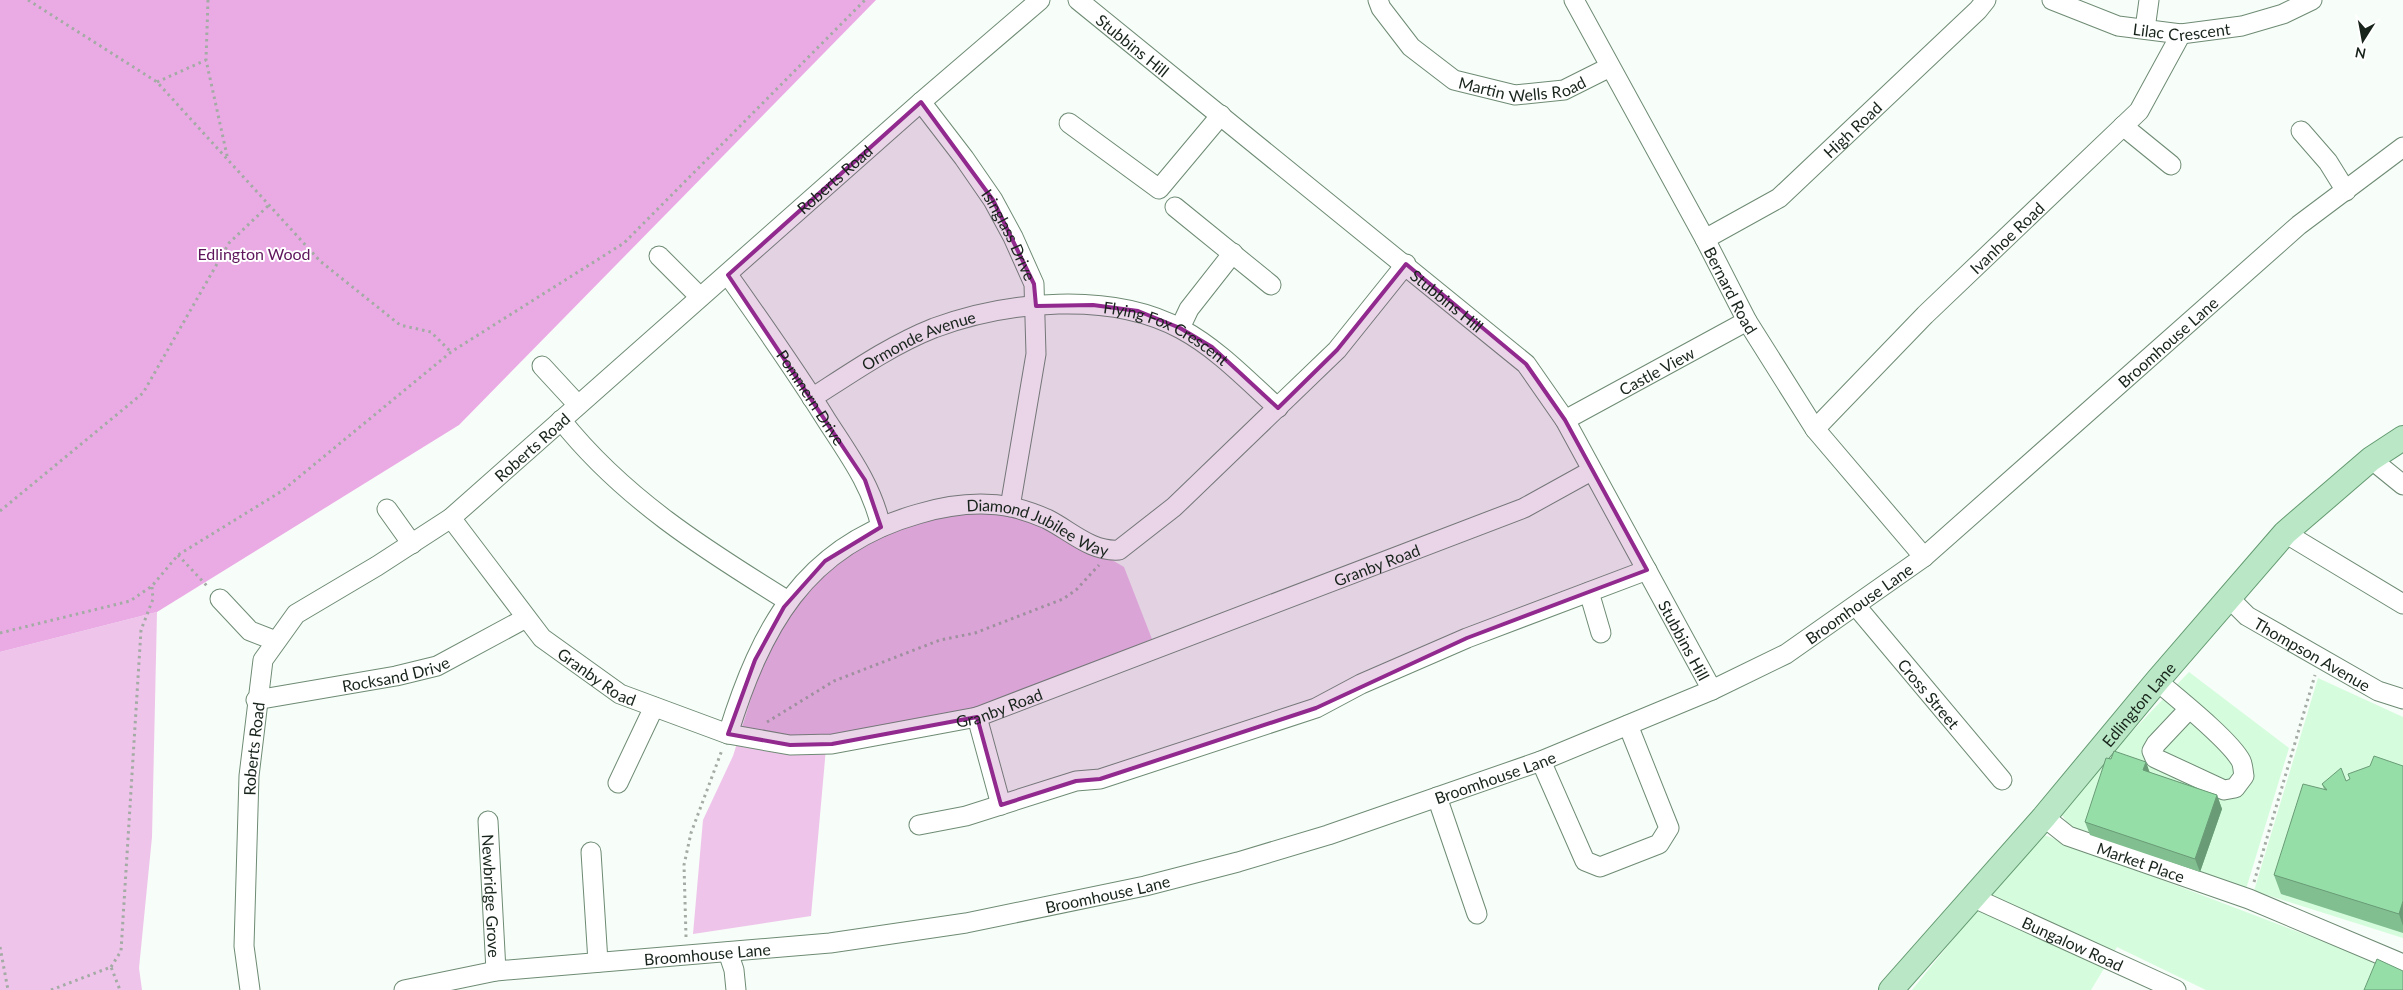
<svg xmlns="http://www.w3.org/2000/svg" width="2403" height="990" font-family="Lato,sans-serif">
<rect width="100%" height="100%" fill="#f7fdf8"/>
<path fill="#d5fddd" d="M2189,672L2289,748L2246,889L2072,830L2058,809Z
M2318,678L2403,717V938L2254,891Z
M2039,833L2403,972V990H2206L2117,947L2091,990H1912Z"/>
<path fill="#eec4ea" d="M929,513L1033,514L1124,567L1152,639L976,710L827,737L811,916L693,934L703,820L733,756L762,664L792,603L848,550Z
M157,612L152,837L139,968L142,990H0V652Z"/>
<path fill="#eaabe5" d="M0,0H876L459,425L157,612L0,652Z"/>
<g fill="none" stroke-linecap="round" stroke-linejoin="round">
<defs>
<g id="minor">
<path id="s1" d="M1078,0L1526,364L1565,420L1712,690"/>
<path id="s2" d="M1378,0L1381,8L1411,47L1454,80L1515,95L1564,90L1610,67"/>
<path id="s3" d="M1574,0L1705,239L1747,321L1815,429L1924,557"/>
<path id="s4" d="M2052,0L2118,26L2181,34L2242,26L2283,14L2312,0"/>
<path d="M2145,29L2149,0"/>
<path id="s5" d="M921,102L964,158L993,200L1013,237L1034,284L1036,354L1010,507"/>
<path d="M1069,123L1159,189L1221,115"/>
<path d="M2123,126L2171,165"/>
<path d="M2301,131L2328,162L2346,191"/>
<path d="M1175,207L1271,285"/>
<path id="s6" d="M1705,239L1779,198L1978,10L1986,0"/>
<path d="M659,256L700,297"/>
<path id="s7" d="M728,275C762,323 796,371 827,421C849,455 872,486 881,527"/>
<path d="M1180,328L1189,309L1233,253"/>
<path d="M542,366L578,405"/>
<path id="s8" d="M812,398C851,373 891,345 934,328C1007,301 1111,291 1181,329C1218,349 1247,380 1278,408"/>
<path d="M561,420C623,498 704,549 788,601"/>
<path id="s9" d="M1565,420L1747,321"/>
<path id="s10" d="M1815,429L1925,315L2139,111L2181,34"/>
<path d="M2371,459L2403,485"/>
<path d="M387,509L412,544"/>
<path id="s11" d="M451,518L542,638L620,694L728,734L790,745L832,744L977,717L1524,508L1591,471"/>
<path d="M2285,533L2403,604"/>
<path d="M1589,592L1601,633"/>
<path id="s12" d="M2229,598L2247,616L2378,691L2403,699"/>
<path d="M220,599L250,631L276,641"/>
<path id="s13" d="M1856,606L2002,780"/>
<path d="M2157,681C2177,698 2230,740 2241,761C2243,765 2243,771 2244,776L2235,788L2224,790L2155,758L2152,751L2156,744L2189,709"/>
<path id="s14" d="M256,700L396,676L437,666L526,618"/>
<path d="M977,717L1001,805"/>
<path id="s15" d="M728,734C761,628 804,546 918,514C948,505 981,501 1012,507C1024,510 1036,514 1047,519C1071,531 1091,552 1119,550L1174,507L1337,350L1406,264"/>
<path d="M1541,761L1585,861L1600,867L1659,844L1669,828L1628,725"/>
<path d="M618,783L654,707"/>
<path d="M1437,797L1477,914"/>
<path id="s16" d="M2044,817L2068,836L2249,899L2403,964"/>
<path id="s17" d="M488,821L496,971"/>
<path d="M919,825L966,816L1076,781L1100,779L1316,708L1361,684L1467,638L1647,570"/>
<path d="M591,852L598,962"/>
<path id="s18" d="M1972,897L2176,990"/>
<path d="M728,952L734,970L736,990"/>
<path id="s19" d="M250,990L244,946L249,776L263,660L296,614L377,566L451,518L921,102L1040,0"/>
<path id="s20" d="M404,990L496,971L830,943L966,923L1145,886L1238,862L1328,835L1541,761L1712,690L1786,654L1924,557L2299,225L2403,147"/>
</g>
<g id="major">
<path id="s21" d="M1891,990L2044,817L2157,681L2285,533L2371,459L2403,438"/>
</g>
</defs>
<use href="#minor" stroke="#6e8b74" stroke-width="21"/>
<use href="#major" stroke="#639a71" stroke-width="26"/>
<path stroke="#a3aba4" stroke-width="3" stroke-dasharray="2.5 4" stroke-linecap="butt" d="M28,0L157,82L320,261L400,325L431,332L451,352
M208,0L206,60L228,160
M157,82L206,60
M0,511L143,393L229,243L269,205
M178,555L208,587
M0,633L130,601L152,586L178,555L282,491L451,352L624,243L865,0
M767,722L834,681L940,640L975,633L1063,599L1076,590L1099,565
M2254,882L2315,675
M686,937L684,865L691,833L722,750
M0,947L8,990
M111,967L121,951L141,630L153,599L152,587
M51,990L111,967L120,990"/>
<use href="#minor" stroke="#fff" stroke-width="19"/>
<use href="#major" stroke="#bae8c6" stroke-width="24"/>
</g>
<path fill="#81bf90" d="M2111,759L2146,762L2149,772L2217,795L2222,809L2200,872L2090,835L2085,822Z
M2403,766V933L2281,894L2274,875L2324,789L2322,784L2346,781Z"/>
<path fill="#699b76" d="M2146,762L2151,776L2143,770Z
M2217,795L2222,809L2200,872L2195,859Z
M2403,901V926L2399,914Z"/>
<path fill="#96dea8" stroke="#699b76" d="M2114,751L2146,762L2143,770L2217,795L2195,859L2085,822L2106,758L2111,759Z
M2374,756L2403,766V901L2399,914L2274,875L2303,784L2327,790L2322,784L2341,768L2346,781L2350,779L2348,774L2370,766Z
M2377,959L2403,971V990H2364Z"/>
<path fill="#91298e" fill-opacity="0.2" stroke="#91298e" stroke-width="4" stroke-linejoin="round" d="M921,102L993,200L1034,284L1036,306L1093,305L1138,311L1180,328L1212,347L1278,408L1337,350L1406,264L1526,364L1565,420L1647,570L1467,638L1316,708L1100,779L1076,781L1001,805L977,717L832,744L790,745L728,734L755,660L784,607L825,561L881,527L865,480L728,275Z"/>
<g text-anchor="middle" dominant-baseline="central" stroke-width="4" stroke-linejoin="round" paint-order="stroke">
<g font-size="16" fill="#18241b" stroke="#fff">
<text stroke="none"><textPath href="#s4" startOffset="135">Lilac Crescent</textPath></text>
<text stroke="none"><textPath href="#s1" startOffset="71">Stubbins Hill</textPath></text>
<text stroke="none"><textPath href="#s2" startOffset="182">Martin Wells Road</textPath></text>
<text stroke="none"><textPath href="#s6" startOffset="185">High Road</textPath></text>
<text stroke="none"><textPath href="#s19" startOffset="1082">Roberts Road</textPath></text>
<text stroke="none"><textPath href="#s5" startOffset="160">Isinglass Drive</textPath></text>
<text stroke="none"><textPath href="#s10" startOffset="271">Ivanhoe Road</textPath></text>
<text stroke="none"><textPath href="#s3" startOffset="330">Bernard Road</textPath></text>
<text stroke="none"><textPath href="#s1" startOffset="476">Stubbins Hill</textPath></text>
<text stroke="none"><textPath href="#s8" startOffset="382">Flying Fox Crescent</textPath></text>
<text stroke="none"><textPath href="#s8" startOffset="122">Ormonde Avenue</textPath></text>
<text stroke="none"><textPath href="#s20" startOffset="1926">Broomhouse Lane</textPath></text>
<text stroke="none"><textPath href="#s9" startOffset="104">Castle View</textPath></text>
<text stroke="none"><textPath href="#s7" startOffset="148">Pommern Drive</textPath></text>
<text stroke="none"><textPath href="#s19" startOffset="678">Roberts Road</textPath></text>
<text stroke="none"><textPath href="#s15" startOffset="431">Diamond Jubilee Way</textPath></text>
<text stroke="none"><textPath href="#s11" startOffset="1042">Granby Road</textPath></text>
<text stroke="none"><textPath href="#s20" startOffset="1521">Broomhouse Lane</textPath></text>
<text stroke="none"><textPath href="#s1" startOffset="896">Stubbins Hill</textPath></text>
<text stroke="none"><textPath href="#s12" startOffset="101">Thompson Avenue</textPath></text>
<text stroke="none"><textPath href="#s14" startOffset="142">Rocksand Drive</textPath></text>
<text stroke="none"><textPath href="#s11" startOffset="218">Granby Road</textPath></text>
<text stroke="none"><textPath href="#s13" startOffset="114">Cross Street</textPath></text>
<text stroke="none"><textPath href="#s21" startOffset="378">Edlington Lane</textPath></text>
<text stroke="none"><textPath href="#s11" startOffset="638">Granby Road</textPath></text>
<text stroke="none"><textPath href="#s19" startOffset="242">Roberts Road</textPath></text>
<text stroke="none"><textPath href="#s20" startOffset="1116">Broomhouse Lane</textPath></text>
<text stroke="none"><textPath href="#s16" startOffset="108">Market Place</textPath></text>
<text stroke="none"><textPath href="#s20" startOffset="711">Broomhouse Lane</textPath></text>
<text stroke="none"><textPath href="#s17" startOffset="75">Newbridge Grove</textPath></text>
<text stroke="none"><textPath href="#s18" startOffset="111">Bungalow Road</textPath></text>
<text stroke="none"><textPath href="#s20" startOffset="306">Broomhouse Lane</textPath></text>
</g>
<g font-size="16" fill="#5e155b" stroke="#fff">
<text x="254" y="253">Edlington Wood</text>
</g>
</g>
<g transform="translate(2363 40) rotate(191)" stroke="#ffffff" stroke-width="4" paint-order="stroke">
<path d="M0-4L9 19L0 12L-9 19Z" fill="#18241b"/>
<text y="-8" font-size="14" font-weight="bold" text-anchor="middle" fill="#18241b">N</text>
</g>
</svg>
